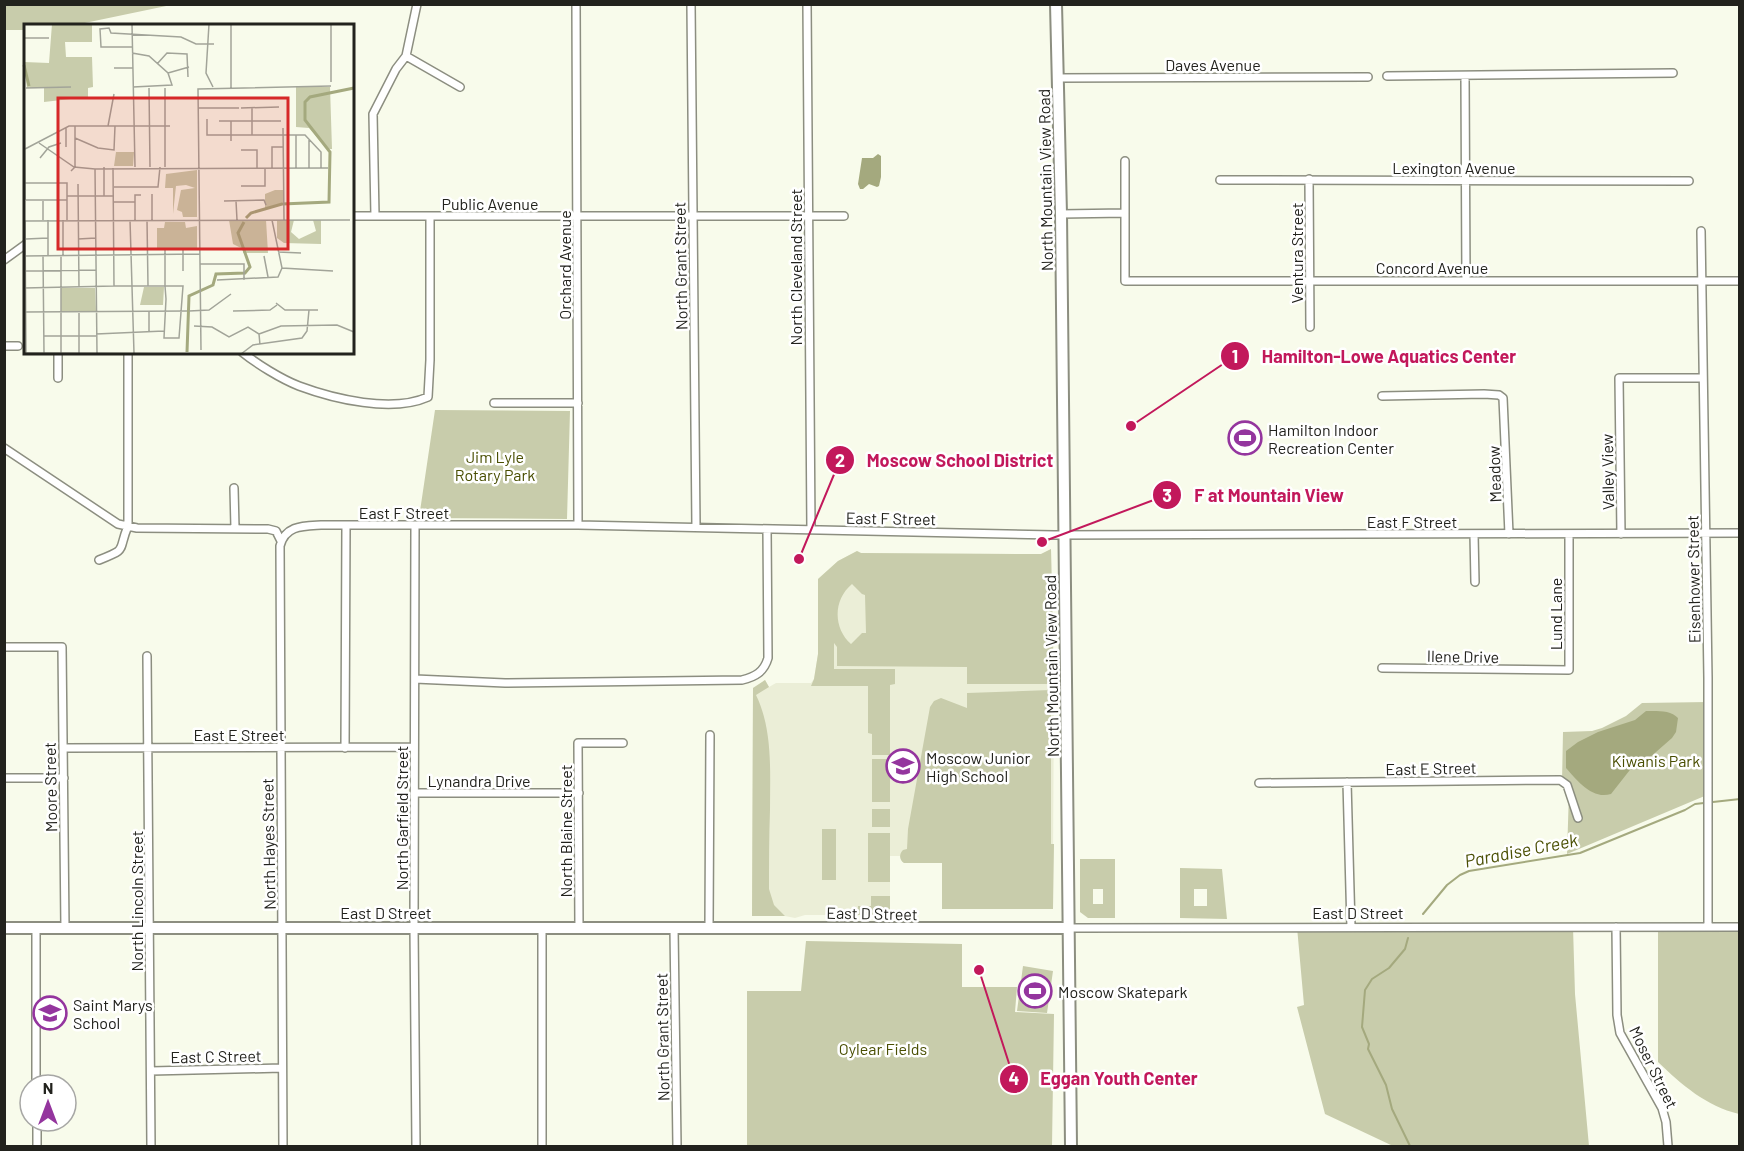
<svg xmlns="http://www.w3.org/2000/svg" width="1744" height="1151" font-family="Barlow,sans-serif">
<rect width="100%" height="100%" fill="#f8fbeb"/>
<path fill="#ebeed7" d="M1051,549L1054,684L1053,863H904L900,856H890V915H805L795,918L785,916H752L753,688L765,680L769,687L776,683H811L814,679L818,654V579L838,561L857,551L861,553L1016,554H1041Z"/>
<path fill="#c8ccab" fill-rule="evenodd" d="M4,5L5,4L171,5L75,25L26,26L25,30H5Z
M435,410L570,411L567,519L419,518Z
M1051,549L1054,684H967V667L837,666V647L834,643V669H895V684L890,685V755H872V734L868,733V686H811L814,679L818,654V579L838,561L857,551L861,553L1016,554H1041ZM852,584L862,594L865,595L866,633H862L851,644C833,628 833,600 852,584Z
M765,680L769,687L756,695C773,730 770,772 770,810C769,836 769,863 769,889L774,905L785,916H752L753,688Z
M1051,690V844H1054L1053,909H942V863H904C899,860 899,854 903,850L907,849L908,829L930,707L934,701L941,698L967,708V693Z
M1708,702L1707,795L1567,854L1569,792L1562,782L1563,732L1592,731L1602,728L1626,716L1642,703Z
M872,759H890V802H872Z
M872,809H890V827H872Z
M822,829H836V880H822Z
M868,833H890V882H868Z
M1080,859H1115V918H1088L1080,912ZM1093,889H1103V904H1093Z
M1180,868L1222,869L1227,919L1180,918ZM1207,889V906H1194V889Z
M871,896H890V915H858V906H871Z
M1297,927H1573L1575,994L1589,1146H1393L1325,1114L1297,1007L1304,1005Z
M1658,927H1739V1114C1706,1106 1682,1085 1658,1062Z
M806,941L962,944V987H1017L1015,1012L1054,1014L1052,1146H747V991H801Z
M1023,966L1053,971L1047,1013L1017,1011Z"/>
<path fill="#a4a97e" d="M878,154L881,156V177L879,186L877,187L869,184L863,189H860L858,184L862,158H873Z
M1646,711C1657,711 1671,710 1678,718L1676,732L1672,738L1648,759L1633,766L1611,794C1592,800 1577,780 1566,768V751L1578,742L1598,732L1635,720Z"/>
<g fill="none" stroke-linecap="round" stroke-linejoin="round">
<path stroke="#a4a97e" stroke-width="2" d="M1423,914L1447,885L1460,875L1469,871L1580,853L1685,810L1695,804L1740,799
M1408,938L1405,949L1389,968L1372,979L1365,990L1362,1027L1369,1044L1368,1049L1386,1085L1392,1109L1410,1146"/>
<defs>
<path id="street" d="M576,4L578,525
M691,4L696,527
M807,4L811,530
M406,56L460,87
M1387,76L1673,73
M1465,76L1466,280
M1057,78L1368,77
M1125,161V281H1740
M1309,179L1310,327
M1220,180L1689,181
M1061,214L1125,213
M352,216H844
M375,216L373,114L396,69L406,56L417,4
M1701,231L1708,678V926
M4,260L26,244
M4,346H18
M58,352V378
M242,352C257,364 281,379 299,386C334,399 392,413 428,397L430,360V216
M1382,396L1484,394L1499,395L1503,398L1509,534
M494,403H578
M4,448L118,524L137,528L268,529L276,531L281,541
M234,488L235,528
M415,526L414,927L416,1146
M1474,534L1475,582
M1621,534L1619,378H1703
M99,560C129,548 117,552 128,526V352
M4,647H62L65,928
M147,656L151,1146
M1382,668L1569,670V534
M415,679L505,683L742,680C755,677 764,672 768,658L767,529
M64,748L414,747
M345,748L346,525
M4,778H64
M1347,782L1351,927
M1259,783L1560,780L1567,785L1578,818
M414,793H579
M1616,927L1617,1015L1620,1033L1662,1108L1666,1122L1668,1146
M36,928V1085
M579,928L578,743H623
M674,928L677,1146
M709,928L710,735
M1069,928L1740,927
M542,929V1146
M151,1071L282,1068
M37,1121V1146
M283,1146L280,546C285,525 304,526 321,525H578L1054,535L1740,533"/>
<path id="secondary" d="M1056,4L1061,214L1071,1146
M4,928H1069"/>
</defs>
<use href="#street" stroke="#8c8e80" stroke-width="10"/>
<use href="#secondary" stroke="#8c8e80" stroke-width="14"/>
<use href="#street" stroke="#fff" stroke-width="7"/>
<use href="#secondary" stroke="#fff" stroke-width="10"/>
</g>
<defs>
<symbol id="stadium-ring" viewBox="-11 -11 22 22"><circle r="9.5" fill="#fff" stroke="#94359e" stroke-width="1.5"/><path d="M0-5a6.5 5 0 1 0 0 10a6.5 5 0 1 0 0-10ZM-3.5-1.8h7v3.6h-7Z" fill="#94359e"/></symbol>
<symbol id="school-ring" viewBox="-11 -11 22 22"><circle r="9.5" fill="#fff" stroke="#94359e" stroke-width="1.5"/><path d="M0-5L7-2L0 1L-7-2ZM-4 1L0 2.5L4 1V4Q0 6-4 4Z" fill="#94359e"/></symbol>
</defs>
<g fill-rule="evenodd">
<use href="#stadium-ring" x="1226" y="419" width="38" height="38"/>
<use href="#school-ring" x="884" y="747" width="38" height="38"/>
<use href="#stadium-ring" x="1016" y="972" width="38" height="38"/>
<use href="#school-ring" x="31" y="994" width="38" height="38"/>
</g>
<g text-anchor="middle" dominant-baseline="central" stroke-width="5" stroke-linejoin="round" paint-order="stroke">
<g font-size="16" fill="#22221d" stroke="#fff">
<text x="1213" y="64">Daves Avenue</text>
<text x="1454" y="167">Lexington Avenue</text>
<text transform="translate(1045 180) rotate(-91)">North Mountain View Road</text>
<text x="490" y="203">Public Avenue</text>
<text transform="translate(1296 253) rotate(-90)">Ventura Street</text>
<text transform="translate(564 265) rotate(-90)">Orchard Avenue</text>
<text transform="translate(680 266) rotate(-91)">North Grant Street</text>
<text transform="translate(795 267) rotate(-90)">North Cleveland Street</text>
<text x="1432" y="267">Concord Avenue</text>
<text transform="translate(1607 472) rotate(-91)">Valley View</text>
<text transform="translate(1494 474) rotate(-92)">Meadow</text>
<text x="404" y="512">East F Street</text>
<text transform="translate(891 518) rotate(1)">East F Street</text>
<text x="1412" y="521">East F Street</text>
<text transform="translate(1693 579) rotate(-91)">Eisenhower Street</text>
<text transform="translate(1555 614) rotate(-90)">Lund Lane</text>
<text transform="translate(1463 656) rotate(1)">Ilene Drive</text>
<text transform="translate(1051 666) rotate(-91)">North Mountain View Road</text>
<text x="239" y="734">East E Street</text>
<text transform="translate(1431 768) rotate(-1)">East E Street</text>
<text x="479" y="780">Lynandra Drive</text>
<text transform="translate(50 787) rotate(-91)">Moore Street</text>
<text transform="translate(401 818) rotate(-90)">North Garfield Street</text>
<text transform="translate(565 831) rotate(-90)">North Blaine Street</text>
<text transform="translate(268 844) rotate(-91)">North Hayes Street</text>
<text transform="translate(136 901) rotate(-90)">North Lincoln Street</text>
<text x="386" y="912">East D Street</text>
<text x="1358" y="912">East D Street</text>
<text transform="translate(872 913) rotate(1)">East D Street</text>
<text transform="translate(662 1037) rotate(-91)">North Grant Street</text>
<text transform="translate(216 1056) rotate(-1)">East C Street</text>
<text transform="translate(1654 1067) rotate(64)">Moser Street</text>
</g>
<g font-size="16" fill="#22221d" stroke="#fff" text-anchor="start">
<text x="1268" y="429">Hamilton Indoor<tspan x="1268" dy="18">Recreation Center</tspan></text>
<text x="926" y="757">Moscow Junior<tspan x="926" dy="18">High School</tspan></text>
<text x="1058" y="991">Moscow Skatepark</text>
<text x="73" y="1004">Saint Marys<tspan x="73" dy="18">School</tspan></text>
</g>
<g font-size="16" fill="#494e02" stroke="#fff">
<text x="495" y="456">Jim Lyle<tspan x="495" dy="18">Rotary Park</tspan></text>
<text x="1656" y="760">Kiwanis Park</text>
<text x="883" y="1048">Oylear Fields</text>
</g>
<g font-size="18" font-style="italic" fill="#4a4f03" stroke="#fff">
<text transform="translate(1521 850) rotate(-11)">Paradise Creek</text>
</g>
</g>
<g transform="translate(24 24)">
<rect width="330" height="330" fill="#f8fbeb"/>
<path d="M28,0H68V18H41L42,33H68L69,63L64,64V73L20,78V64H3L0,38L25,39ZM272,63H306L308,125H303L285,104L272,103ZM92,128H110L109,142H90ZM173,146V193H159L158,188L153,186L157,166L171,164L162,161L152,162L149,190V164H141L142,150ZM251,166H260V178L241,186V170ZM205,196H242L244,229H219V225L209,220ZM253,196H270L267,208L275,215L292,207L289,196H297V220L260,219L253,214ZM141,198H161L162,204L173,202V225H133V204H140ZM120,263H140L139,281H116ZM37,264H71L72,288H37Z" fill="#c8ccab"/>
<path fill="none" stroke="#a4a97e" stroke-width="3" d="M0,41L5,62M222,194L227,189L258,180L305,178L306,128L281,96V78L286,73L330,64M163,328L165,272L189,261L192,250L221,249L226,243L214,209L220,198"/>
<path fill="none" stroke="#a2a499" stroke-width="1.5" d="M108,0L111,143M185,0L182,49L189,63M207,0V64M307,0V58M0,14H25M108,23H77L76,5L85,4L87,9L157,13L172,20H190M108,29L125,32L144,49L148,61L109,63M133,40L143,29L163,30L164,53M90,44H109M144,49L165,43M0,56L1,176M2,64L47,63M125,64L126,143M141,64V143M174,84H215M217,84L255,83M228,84V111M183,95V111H281L297,128V144M195,97H257M207,97V117M84,102L90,70M42,104V123M259,104L260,196M272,111V144M51,114L74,124L90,126L91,102M15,119L50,143L71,145L304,144M1,125L45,102H146M217,126H233V144M16,134L25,123L37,119M89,144L90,262M248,144V123H259M285,144V116M71,145L73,329M47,147L51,143V102M1,159H43V196M54,160L55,264M217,162H241V144M90,163H134L136,143M43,172H89M80,172V143M2,176H43M19,177V196M200,177L240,176L242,181M212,177L213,196M89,178H111M24,196V232M39,196V231M106,196L110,329M111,196V171H117M123,196L124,262M128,196V170M248,196L258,244L309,247M0,197L326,196M1,197L2,329M2,215L24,214M54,215L72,214M159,225V247M254,228L277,229M37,231V329M0,232L176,230M19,232L20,329M240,232L244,253M176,240H220V256M2,247L72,246M193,256L254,253L258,244M0,264L90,262H159L155,314H140L142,275L141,262V226M252,279L261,286H294M165,287L185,286L207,270M209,287L246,286L253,281M0,288L163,287M125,288V307M55,289V329M170,302L188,303L205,313L224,303L235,310L236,321M72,310L140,307M235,310L257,302L313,301L330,308M20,312H72M177,326L174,65L307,62M0,329L172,330M217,330L229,321L278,314L283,307L285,286"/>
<path fill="#d62828" fill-opacity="0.15" stroke="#d62828" stroke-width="3" d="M34,74H264V225H34Z"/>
<rect width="330" height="330" fill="none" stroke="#22221d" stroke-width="3"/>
</g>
<path fill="none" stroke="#c2185b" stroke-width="2" d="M1131 426L1235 356M799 559L840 460M1042 542L1167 495M979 970L1014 1079"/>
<g fill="#c2185b" stroke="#fff" stroke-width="2">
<circle cx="1131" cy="426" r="6"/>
<circle cx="799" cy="559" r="6"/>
<circle cx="1042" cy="542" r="6"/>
<circle cx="979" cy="970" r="6"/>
<circle cx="1235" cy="356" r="15"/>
<circle cx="840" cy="460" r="15"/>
<circle cx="1167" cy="495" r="15"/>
<circle cx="1014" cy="1079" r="15"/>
</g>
<g font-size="18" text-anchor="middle" font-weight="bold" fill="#fff">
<text x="1235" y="363">1</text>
<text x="840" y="467">2</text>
<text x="1167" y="502">3</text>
<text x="1014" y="1085">4</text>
</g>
<g font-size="18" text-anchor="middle" font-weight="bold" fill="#c2185b" stroke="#fff" stroke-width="5" stroke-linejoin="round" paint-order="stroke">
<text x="1389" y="363">Hamilton-Lowe Aquatics Center</text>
<text x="960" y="467">Moscow School District</text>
<text x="1269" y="502">F at Mountain View</text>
<text x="1119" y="1085">Eggan Youth Center</text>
</g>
<rect width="1744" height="1151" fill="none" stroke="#22221d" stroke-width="12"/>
<g transform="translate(48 1103)"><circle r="28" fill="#ffffff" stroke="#a7a7a5" stroke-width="1.5"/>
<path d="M0-4.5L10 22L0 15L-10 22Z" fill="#94359e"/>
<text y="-9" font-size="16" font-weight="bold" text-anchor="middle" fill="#22221d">N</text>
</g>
</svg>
